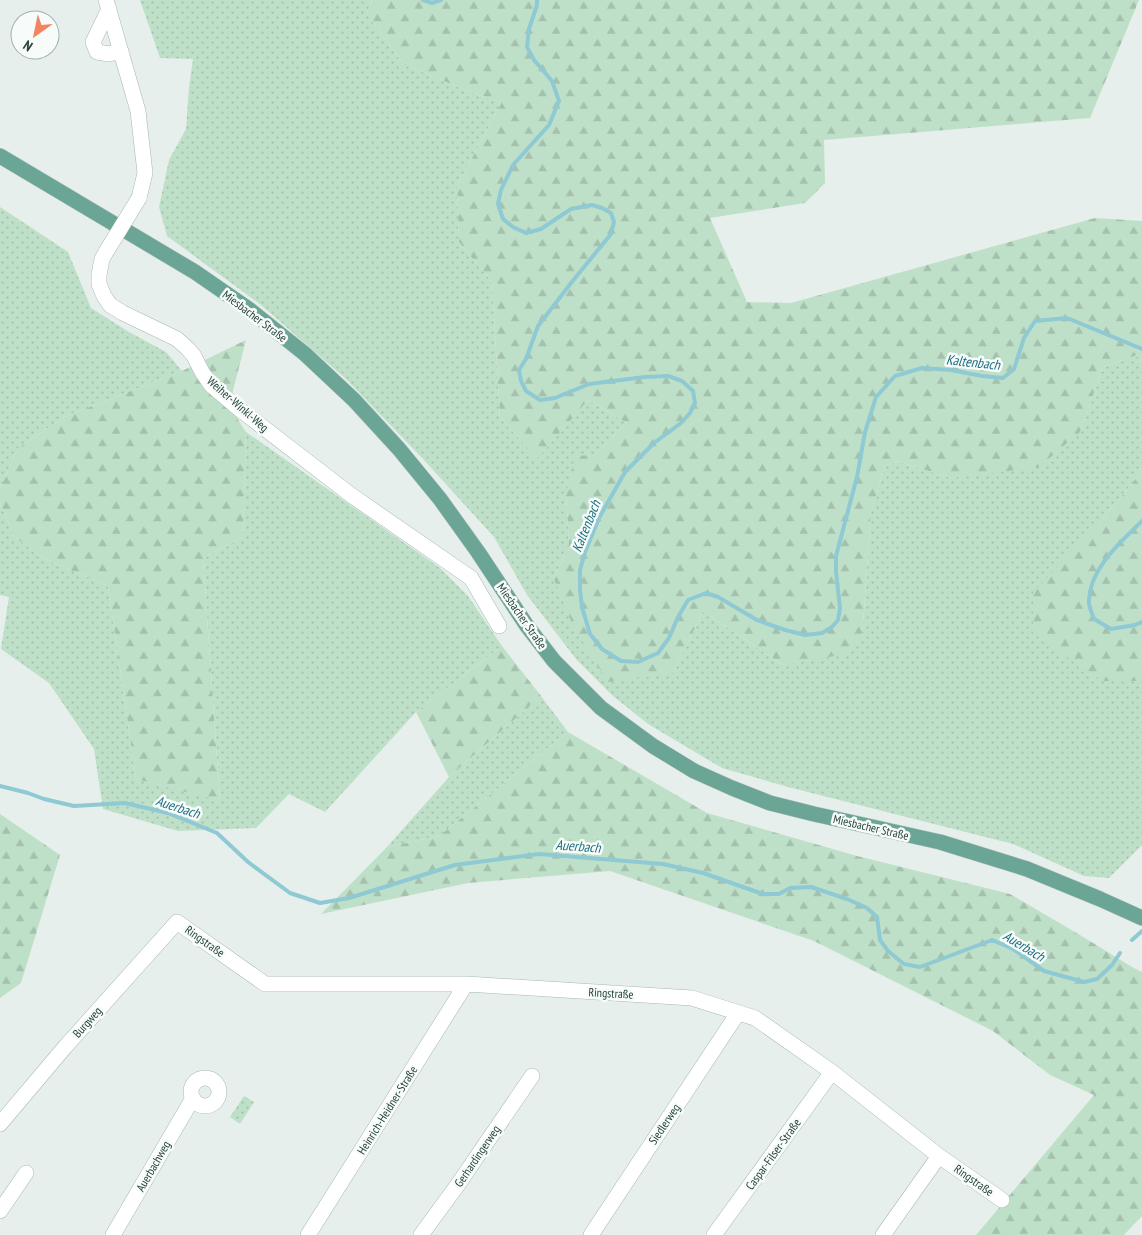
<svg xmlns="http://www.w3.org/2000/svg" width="1142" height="1235" font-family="'PT Sans Narrow',sans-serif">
<defs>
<pattern id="grass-dots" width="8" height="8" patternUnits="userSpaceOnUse" patternTransform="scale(1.25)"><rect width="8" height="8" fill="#bfe0c8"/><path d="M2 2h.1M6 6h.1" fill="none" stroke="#a4c1ad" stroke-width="1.8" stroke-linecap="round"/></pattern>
<pattern id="forest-firs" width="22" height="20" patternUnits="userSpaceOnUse" patternTransform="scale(1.25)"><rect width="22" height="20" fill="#bfe0c8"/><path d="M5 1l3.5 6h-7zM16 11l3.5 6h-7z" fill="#a4c1ad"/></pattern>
</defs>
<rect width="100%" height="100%" fill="#e6efeb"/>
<path fill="url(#grass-dots)" d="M140,0H372L367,14L403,64L475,94L502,102L457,186L459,242L492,282L500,418L537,458L588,400L627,423L595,455L566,494L569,544L554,579L673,673L703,611L783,665L862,639L871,512L885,466L897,461L951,478L1080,432L1103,367L1137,355L1142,363V471L1098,525L1102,681H1142V845L1109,878L1084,876L1013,844L788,787L722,768L648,724L613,696L576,659L527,595L494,537L423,459L346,379L261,305L167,236L159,207L169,160L186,129L189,88L193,59L160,58Z
M0,207L68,252L91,308L129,332L166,352L182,371L64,417L18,448L0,489Z
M246,432L439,567L468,596L502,646L416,712L325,812L289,794L256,828L178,831L103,809L94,749L49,683L1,649L9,597L0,595V502L14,537L47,560L108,586L136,779L220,800L203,558L243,537Z
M541,696L568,732L439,836L387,847L449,777Z
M244,1096L254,1102L240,1124L230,1117Z"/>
<path fill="url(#forest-firs)" d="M372,0H1139L1090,118L824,140L825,183L805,203L710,218L747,302L791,303L1095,218L1142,221V363L1137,355L1103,367L1080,432L1039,467L951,478L897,461L885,466L871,512L862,639L846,654L783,665L703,611L673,673L608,682L573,626L554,579L569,544L566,494L575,456L595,455L627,423L588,400L537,459L500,418L492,282L459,242L457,186L502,102L475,94L403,64L367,14Z
M246,340L229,406L246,432L243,537L203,558L220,801L136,779L108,586L47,560L14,537L0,502V489L18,448L64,417L182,371Z
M1142,471V681H1102L1033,633V592L1098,525Z
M502,646L541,696L449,777L416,712Z
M568,732L707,813L857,856L1010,894L1080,935L1132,967L1142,972V1216L1124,1235H976L1094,1095L1050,1075L993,1031L814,941L610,871L468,883L321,914L387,847L439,836Z
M0,814L60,855L21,983L0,998Z"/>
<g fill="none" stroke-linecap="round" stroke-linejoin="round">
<path stroke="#8ec9d4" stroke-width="4" d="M423,0L432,3L441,0
M537,0V5L529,29L527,47L534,60L552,81L559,101L549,125L513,165L501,190L498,204L503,219L513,227L526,233L541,229L571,209L592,205L602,208L611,213L614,222L611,234L571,283L538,326L526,359L519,370L521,381L526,391L540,400L555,398L589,384L645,377L668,376L682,381L693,391L695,403L690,413L681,423L654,443L625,472L599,518L585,552L580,570V590L582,607L590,634L602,649L621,661L638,662L658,653L669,638L678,617L688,600L706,593L718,597L757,620L785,630L805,635L822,633L832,627L838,620L840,608L836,572V556L857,477L865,432L876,397L895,376L922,368L951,370L982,376L1003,378L1014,369L1024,338L1035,321L1067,318L1142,349
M1142,521C1121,542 1090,568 1089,600C1088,606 1092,613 1094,619L1111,629L1135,625L1142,622
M0,786L28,793L44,799L74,806L125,803L168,813L217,833L248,862L290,893L320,903L349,898L455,865L539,854L663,864L703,873L763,894H779L790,888L811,887L847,899L867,908L877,917L880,940L888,951L904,964L920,967L992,940L1013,949L1044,971L1084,982L1097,979L1112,965L1120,953
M1132,940L1142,931"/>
<defs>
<path id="minor" d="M106,0L138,111L145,173L139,198
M109,9L93,42L97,52L109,54L121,51
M106,252L102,259L99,275V284L104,296L110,305L123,313L177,339L187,348L194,356L202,372L211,385L238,408L351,495L471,578L499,626
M191 1092a14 14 0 1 1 28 0a14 14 0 1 1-28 0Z
M0,1124L65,1047L177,922L265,984H466L692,998L755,1018L832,1072L939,1156L1002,1200
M0,1211L26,1173
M113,1235L193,1098
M308,1235L466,984
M421,1235L459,1183L532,1076
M591,1235L738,1013
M714,1235L832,1072
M883,1235L939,1156"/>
<path id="major" d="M0,156L195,272L250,310L305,354L354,400L399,449L440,499L478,552L527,626L554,661L601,708L653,746L694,771L732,788L770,803L814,814L940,842L1027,869L1100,899L1142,918"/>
</defs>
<use href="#minor" stroke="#a8b8b2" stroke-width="16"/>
<use href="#major" stroke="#c2cac8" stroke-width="16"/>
<use href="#minor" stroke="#fff" stroke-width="15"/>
<use href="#major" stroke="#6aa596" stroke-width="15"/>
<defs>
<path id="minor-bridge" d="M106,252L139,198"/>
</defs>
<use href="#minor-bridge" stroke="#a8b8b2" stroke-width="16" stroke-linecap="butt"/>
<use href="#minor-bridge" stroke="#fff" stroke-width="15"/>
</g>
<g text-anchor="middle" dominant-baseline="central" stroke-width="5" stroke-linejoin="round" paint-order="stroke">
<g font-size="12" fill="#24423a" stroke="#f7fbf9">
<text transform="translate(255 316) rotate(37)">Miesbacher Straße</text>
<text transform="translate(238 404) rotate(41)">Weiher-Winkl-Weg</text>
<text transform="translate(522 616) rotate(55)">Miesbacher Straße</text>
<text transform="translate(871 827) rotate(13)">Miesbacher Straße</text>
<text transform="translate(205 941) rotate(35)">Ringstraße</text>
<text transform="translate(611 993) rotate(3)">Ringstraße</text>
<text transform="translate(87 1022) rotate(-48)">Burgweg</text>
<text transform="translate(387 1110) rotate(-58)">Heinrich-Heidner-Straße</text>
<text transform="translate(664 1124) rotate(-56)">Siedlerweg</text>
<text transform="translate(773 1154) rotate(-54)">Caspar-Filser-Straße</text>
<text transform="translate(477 1156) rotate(-56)">Gerhardingerweg</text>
<text transform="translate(153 1166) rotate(-60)">Auerbachweg</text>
<text transform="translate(974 1180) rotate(35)">Ringstraße</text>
</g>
<g font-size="14" font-style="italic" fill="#1c6f80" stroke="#f7fbf9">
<text transform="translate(973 362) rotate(6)">Kaltenbach</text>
<text transform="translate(586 526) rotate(-68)">Kaltenbach</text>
<text transform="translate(178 807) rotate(18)">Auerbach</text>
<text transform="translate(578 846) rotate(4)">Auerbach</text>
<text transform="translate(1024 946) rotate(31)">Auerbach</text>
</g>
</g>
<g transform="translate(35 35) rotate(213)"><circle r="24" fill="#f7fbf9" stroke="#a3b1ad"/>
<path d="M0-4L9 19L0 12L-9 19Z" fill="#f4845f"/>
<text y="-8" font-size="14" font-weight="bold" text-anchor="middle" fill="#24423a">N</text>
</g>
</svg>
